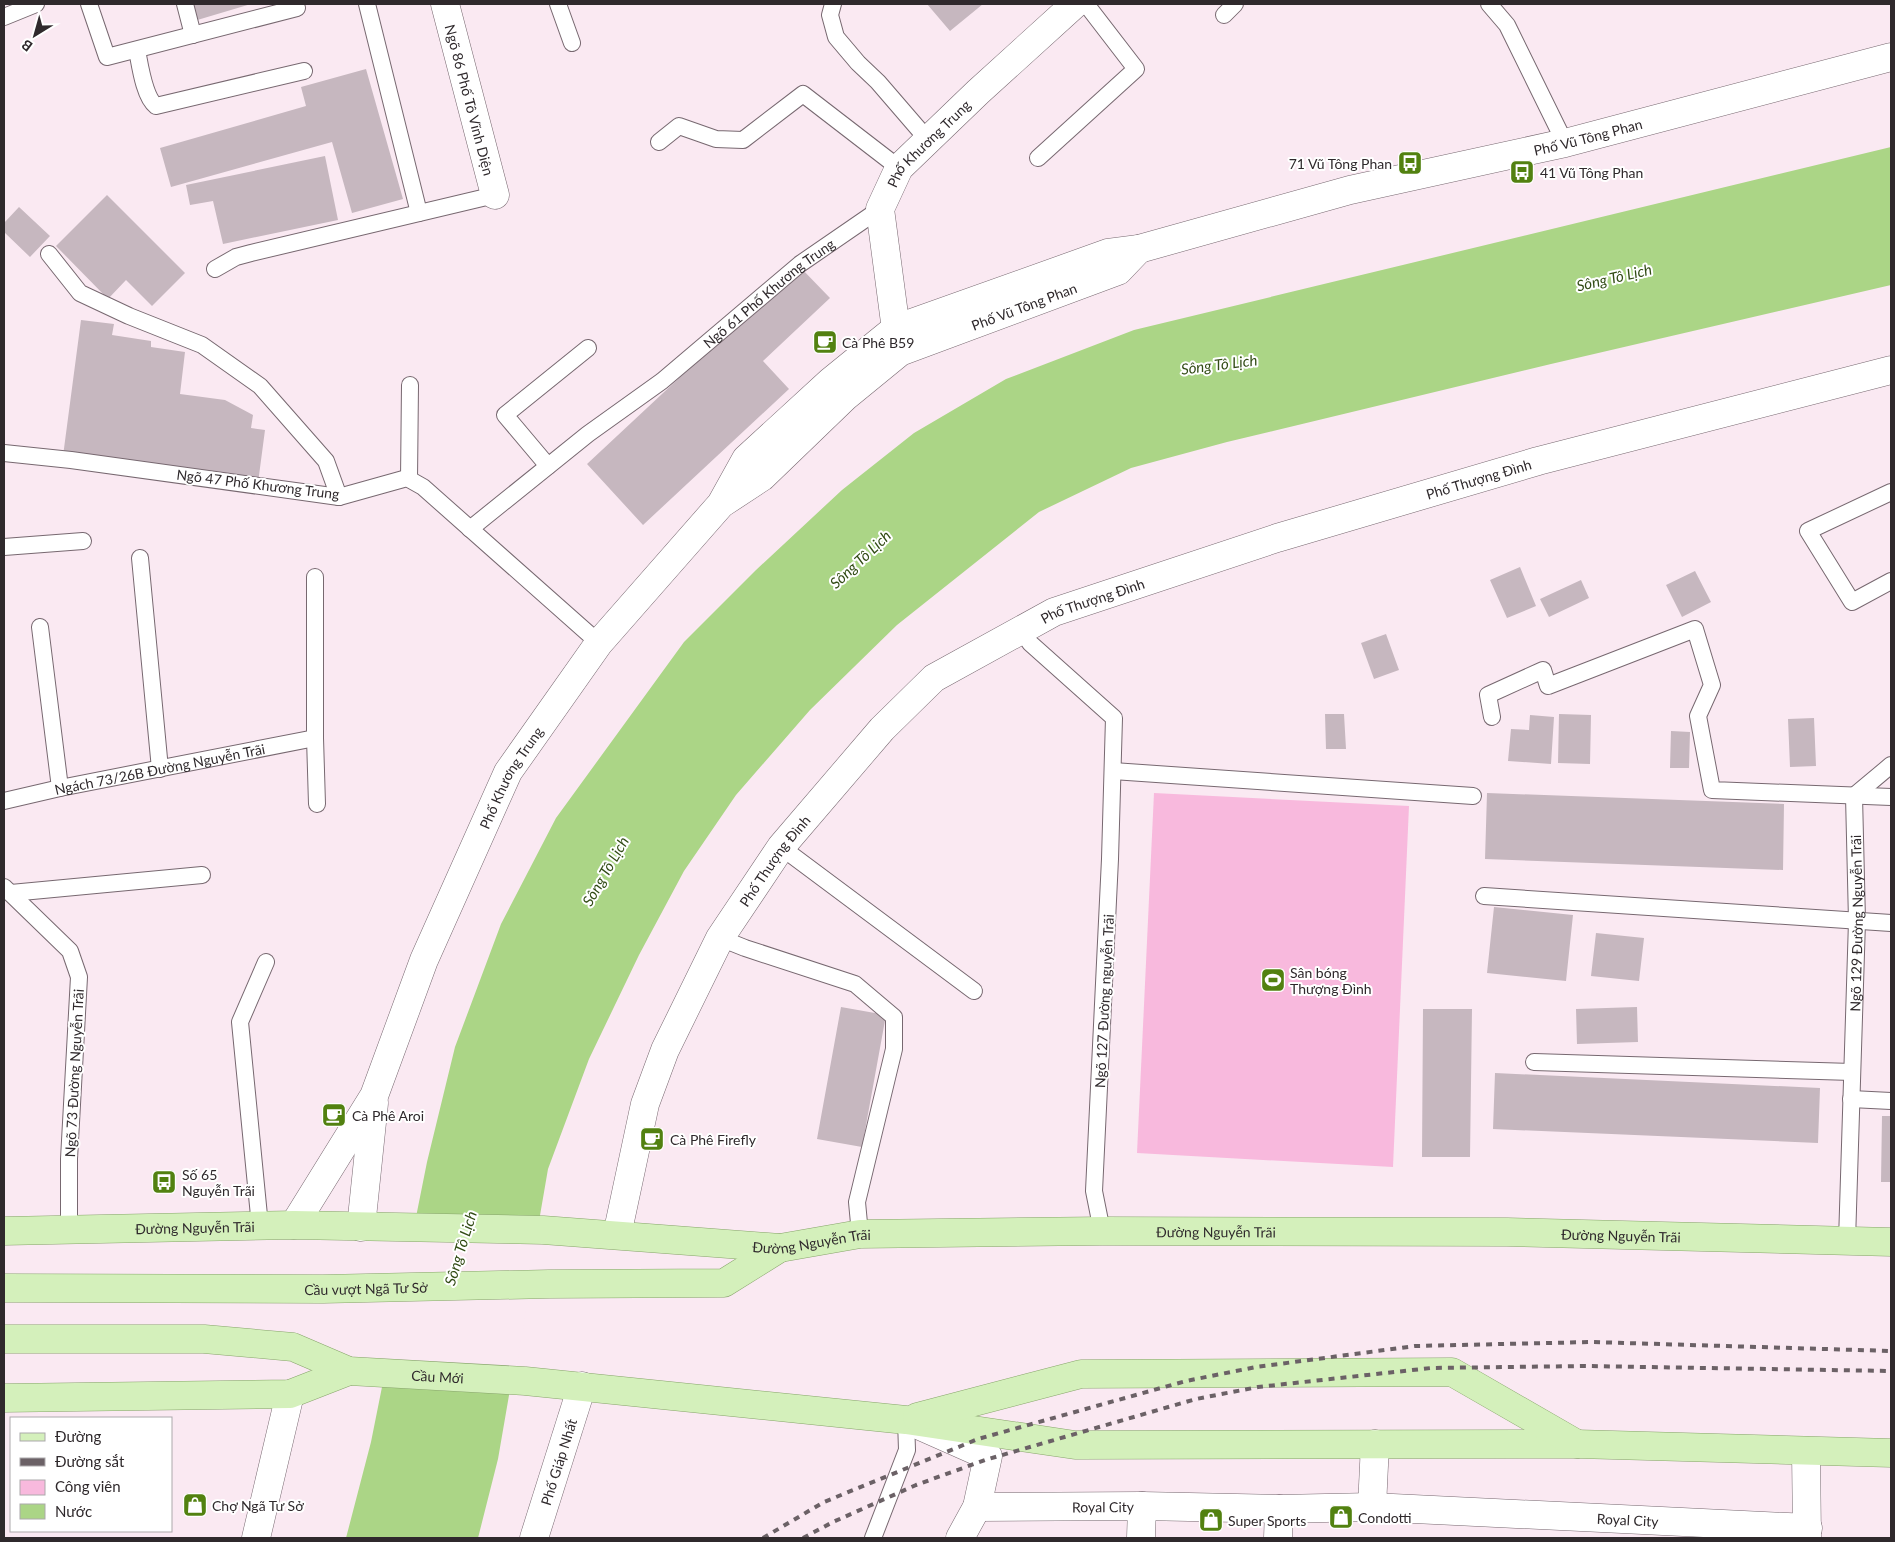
<svg xmlns="http://www.w3.org/2000/svg" width="1895" height="1542" font-family="Lato,sans-serif">
<rect width="100%" height="100%" fill="#fae9f2"/>
<path fill="#f8b9dd" d="M1154,793L1409,806L1393,1167L1137,1153Z"/>
<path fill="#abd586" d="M1891,147V285L1551,364L1227,442L1131,468L1039,512L897,625L810,710L736,795L684,871L639,955L589,1059L548,1169L498,1459L478,1538H346L371,1442L427,1162L455,1047L501,924L556,818L684,642L756,570L842,490L914,433L1006,379L1134,330Z"/>
<path fill="#fae9f2" d="M411,1228L540,1230L514,1381L382,1373Z"/>
<path fill="#c6b7bf" d="M189,4H251L194,21Z
M927,4H983L950,31Z
M366,69L403,199L352,213L332,142L171,187L160,148L306,106L301,87Z
M325,156L338,220L223,244L213,201L190,205L186,185Z
M107,195L185,273L152,306L126,280L108,299L56,246Z
M19,207L50,236L30,257L4,232V223Z
M799,266L830,298L763,361L789,389L643,525L587,464Z
M81,320L114,324L112,335L151,341V347L185,352L180,394L225,400L253,415L251,428L265,430L258,483L63,456Z
M1520,567L1536,606L1507,618L1490,580Z
M1695,571L1711,602L1682,617L1666,585Z
M1581,580L1589,598L1549,617L1540,599Z
M1386,634L1399,670L1374,679L1361,643Z
M1325,714H1344L1346,749H1326Z
M1559,714L1591,715L1590,764L1558,763Z
M1530,715L1554,717L1551,764L1508,761L1511,729L1529,730Z
M1814,718L1816,766L1790,767L1788,719Z
M1671,731L1690,732L1689,768H1670Z
M1487,793L1784,804L1783,870L1485,859Z
M1494,907L1573,915L1566,981L1487,973Z
M1596,933L1644,938L1639,981L1591,976Z
M841,1007L886,1015L862,1147L817,1139Z
M1637,1007L1638,1042L1577,1044L1576,1009Z
M1423,1009H1472L1470,1157H1422Z
M1495,1073L1820,1088L1818,1143L1493,1129Z
M1882,1116H1891V1182H1881Z"/>
<g fill="none" stroke-linecap="round" stroke-linejoin="round">
<defs>
<g id="lane">
<path d="M89,4L107,57L297,8"/>
<path d="M185,4L193,35"/>
<path d="M367,4L419,213"/>
<path d="M558,4L572,43"/>
<path d="M833,4L830,15L836,37L858,63L878,82L928,140"/>
<path d="M1489,4L1507,25L1565,143"/>
<path d="M1224,15L1235,4"/>
<path d="M4,17L36,4"/>
<path d="M137,50C140,65 144,97 156,106L304,71"/>
<path d="M659,142L679,126L716,139L743,140L803,94L899,168"/>
<path d="M1038,158L1136,69L1086,4"/>
<path d="M49,254L80,293L129,316L202,345L260,386L326,461L339,497"/>
<path d="M215,269L236,257L251,253L495,195"/>
<path d="M4,453L71,460L339,497L407,478L423,487L599,643"/>
<path d="M548,466L505,415L588,348"/>
<path d="M409,479L410,385"/>
<path d="M1891,492L1808,531L1852,602L1891,581"/>
<path id="s1" d="M470,529L588,434L662,381L800,264L880,209"/>
<path d="M4,547L83,541"/>
<path d="M140,558L160,769"/>
<path d="M315,577V738L317,804"/>
<path d="M40,627L60,788"/>
<path d="M1021,629L1030,643L1114,718L1110,859L1094,1191L1102,1231"/>
<path d="M1492,717L1488,695L1543,670L1548,686L1695,629L1712,685L1698,716L1712,790L1891,797"/>
<path d="M1113,771L1473,796"/>
<path d="M1854,796L1891,765"/>
<path id="s2" d="M4,801L60,788L315,738"/>
<path d="M781,847L974,991"/>
<path d="M4,887L70,951L79,977L69,1159V1229"/>
<path d="M11,893L202,875"/>
<path d="M1484,896L1891,923"/>
<path d="M720,938L745,948L855,984L894,1017V1049L857,1202L860,1234"/>
<path d="M1534,1062L1852,1072"/>
<path d="M1851,1099L1891,1101"/>
<path d="M260,1226L240,1022L266,962"/>
<path id="s3" d="M1847,1241L1857,921L1854,796"/>
<path d="M873,1538L907,1450L906,1420"/>
</g>
<g id="street">
<path id="s4" d="M445,4L495,195"/>
<path d="M918,1425L988,1456L977,1507L960,1538"/>
<path d="M1806,1451L1807,1538"/>
<path id="s5" d="M977,1507L1142,1506L1279,1509L1372,1507L1808,1528"/>
<path d="M1372,1507L1375,1444"/>
<path d="M1141,1538L1142,1506"/>
<path d="M1278,1538L1279,1509"/>
</g>
<g id="secondary">
<path id="s6" d="M898,345L880,209L899,168L978,92L1075,4"/>
<path id="s7" d="M724,502L762,477L845,397L900,352L1118,271L1139,249"/>
<path id="s8" d="M294,1225L374,1096L424,960L508,772L599,643L721,504L746,459L831,381L895,329L1108,253L1139,249L1350,190L1565,143L1891,57"/>
<path d="M361,1227L374,1103"/>
<path id="s9" d="M617,1235L645,1104L665,1050L720,938L781,847L882,729L934,678L1054,612L1277,538L1538,461L1891,370"/>
<path d="M256,1538L290,1394"/>
<path id="s10" d="M534,1538L582,1386"/>
</g>
<g id="primary">
<path id="s11" d="M4,1231L294,1225L543,1230L780,1248L860,1234L1102,1231L1507,1232L1891,1242"/>
<path id="s12" d="M4,1288L323,1289L549,1284L724,1283L780,1248"/>
<path id="s13" d="M4,1339H204L293,1347L349,1371L525,1381L906,1420L1075,1445L1577,1444L1891,1453"/>
<path d="M4,1398L290,1394L349,1371"/>
<path d="M917,1417L1081,1374L1452,1372L1577,1444"/>
</g>
</defs>
<use href="#lane" stroke="#776870" stroke-width="18"/>
<use href="#street" stroke="#776870" stroke-width="29"/>
<use href="#secondary" stroke="#776870" stroke-width="29"/>
<use href="#primary" stroke="#87a46b" stroke-width="29"/>
<use href="#lane" stroke="#fff" stroke-width="16"/>
<use href="#street" stroke="#fff" stroke-width="28"/>
<use href="#secondary" stroke="#fff" stroke-width="28"/>
<use href="#primary" stroke="#d4f0bb" stroke-width="28"/>
<path stroke="#6b6166" stroke-width="4" stroke-dasharray="6 6" stroke-linecap="butt" d="M763,1538L824,1502L978,1439L1186,1381L1256,1367L1415,1346L1592,1342L1891,1351
M803,1538L833,1522L916,1485L985,1460L1196,1399L1258,1387L1431,1368L1585,1366L1891,1371"/>
</g>
<defs>
<symbol id="bus-square" viewBox="-11 -11 22 22"><rect x="-9" y="-9" width="18" height="18" rx="4" fill="#528110" stroke="#fff"/><path d="M-5-6H5V4H4V6H2V4H-2V6H-4V4H-5ZM-3.5-4V0h7V-4ZM-3.5 1.2v1.5H-2V1.2ZM2 1.2v1.5H3.5V1.2Z" fill="#fff"/></symbol>
<symbol id="cafe-square" viewBox="-11 -11 22 22"><rect x="-9" y="-9" width="18" height="18" rx="4" fill="#528110" stroke="#fff"/><path d="M-5.5-4.5H6V0H3Q3 3.5 0 3.5H-2.5Q-5.5 3.5-5.5 0ZM3-3.2v2h1.7v-2ZM-6 4.5H4V6H-6Z" fill="#fff"/></symbol>
<symbol id="stadium-square" viewBox="-11 -11 22 22"><rect x="-9" y="-9" width="18" height="18" rx="4" fill="#528110" stroke="#fff"/><path d="M0-5a6.5 5 0 1 0 0 10a6.5 5 0 1 0 0-10ZM-3.5-1.8h7v3.6h-7Z" fill="#fff"/></symbol>
<symbol id="shop-square" viewBox="-11 -11 22 22"><rect x="-9" y="-9" width="18" height="18" rx="4" fill="#528110" stroke="#fff"/><path d="M-5-2.5h2.3a2.7 3.5 0 0 1 5.4 0H5L5.5 6h-11ZM-1.5-2.5h3a1.5 2.3 0 0 0-3 0Z" fill="#fff"/></symbol>
</defs>
<g fill-rule="evenodd">
<use href="#bus-square" x="1396" y="149" width="28" height="28"/>
<use href="#bus-square" x="1508" y="158" width="28" height="28"/>
<use href="#cafe-square" x="811" y="328" width="28" height="28"/>
<use href="#stadium-square" x="1259" y="966" width="28" height="28"/>
<use href="#cafe-square" x="320" y="1101" width="28" height="28"/>
<use href="#cafe-square" x="638" y="1125" width="28" height="28"/>
<use href="#bus-square" x="150" y="1168" width="28" height="28"/>
<use href="#shop-square" x="181" y="1491" width="28" height="28"/>
<use href="#shop-square" x="1327" y="1503" width="28" height="28"/>
<use href="#shop-square" x="1197" y="1506" width="28" height="28"/>
</g>
<g text-anchor="middle" dominant-baseline="central" stroke-width="4" stroke-linejoin="round" paint-order="stroke">
<g font-size="14" fill="#2f292c" stroke="#fff">
<text stroke="none"><textPath href="#s4" startOffset="99">Ngõ 86 Phố Tô Vĩnh Diện</textPath></text>
<text stroke="none"><textPath href="#s8" startOffset="1815">Phố Vũ Tông Phan</textPath></text>
<text stroke="none"><textPath href="#s6" startOffset="220">Phố Khương Trung</textPath></text>
<text stroke="none"><textPath href="#s1" startOffset="381">Ngõ 61 Phố Khương Trung</textPath></text>
<text stroke="none"><textPath href="#s7" startOffset="364">Phố Vũ Tông Phan</textPath></text>
<text stroke="none"><textPath href="#s9" startOffset="1236">Phố Thượng Đình</textPath></text>
<text transform="translate(258 484) rotate(7)">Ngõ 47 Phố Khương Trung</text>
<text stroke="none"><textPath href="#s9" startOffset="831">Phố Thượng Đình</textPath></text>
<text stroke="none"><textPath href="#s2" startOffset="159">Ngách 73/26B Đường Nguyễn Trãi</textPath></text>
<text stroke="none"><textPath href="#s8" startOffset="499">Phố Khương Trung</textPath></text>
<text stroke="none"><textPath href="#s9" startOffset="411">Phố Thượng Đình</textPath></text>
<text stroke="none"><textPath href="#s3" startOffset="318">Ngõ 129 Đường Nguyễn Trãi</textPath></text>
<text transform="translate(1104 1001) rotate(-87)">Ngõ 127 Đường nguyễn Trãi</text>
<text transform="translate(74 1073) rotate(-87)">Ngõ 73 Đường Nguyễn Trãi</text>
<text stroke="none"><textPath href="#s11" startOffset="191">Đường Nguyễn Trãi</textPath></text>
<text stroke="none"><textPath href="#s11" startOffset="1214">Đường Nguyễn Trãi</textPath></text>
<text stroke="none"><textPath href="#s11" startOffset="1619">Đường Nguyễn Trãi</textPath></text>
<text stroke="none"><textPath href="#s11" startOffset="809">Đường Nguyễn Trãi</textPath></text>
<text stroke="none"><textPath href="#s12" startOffset="362">Cầu vượt Ngã Tư Sở</textPath></text>
<text stroke="none"><textPath href="#s13" startOffset="439">Cầu Mới</textPath></text>
<text stroke="none"><textPath href="#s10" startOffset="80">Phố Giáp Nhất</textPath></text>
<text stroke="none"><textPath href="#s5" startOffset="126">Royal City</textPath></text>
<text stroke="none"><textPath href="#s5" startOffset="651">Royal City</textPath></text>
</g>
<g font-size="14" fill="#2f292c" stroke="#fff" text-anchor="start">
<text x="1392" y="163" text-anchor="end">71 Vũ Tông Phan</text>
<text x="1540" y="172">41 Vũ Tông Phan</text>
<text x="842" y="342">Cà Phê B59</text>
<text x="1290" y="972">Sân bóng<tspan x="1290" dy="16">Thượng Đình</tspan></text>
<text x="352" y="1115">Cà Phê Aroi</text>
<text x="670" y="1139">Cà Phê Firefly</text>
<text x="182" y="1174">Số 65<tspan x="182" dy="16">Nguyễn Trãi</tspan></text>
<text x="212" y="1505">Chợ Ngã Tư Sở</text>
<text x="1358" y="1517">Condotti</text>
<text x="1228" y="1520">Super Sports</text>
</g>
<g font-size="15" font-style="italic" fill="#314b14" stroke="#fff">
<text transform="translate(1614 277) rotate(-13)">Sông Tô Lịch</text>
<text transform="translate(1219 364) rotate(-7)">Sông Tô Lịch</text>
<text transform="translate(860 559) rotate(-43)">Sông Tô Lịch</text>
<text transform="translate(605 871) rotate(-60)">Sông Tô Lịch</text>
<text transform="translate(460 1248) rotate(-73)">Sông Tô Lịch</text>
</g>
</g>
<rect width="1895" height="1542" fill="none" stroke="#2f292c" stroke-width="10"/>
<rect x="10" y="1417" width="162" height="115" fill="#ffffff" stroke="#aca9ab"/>
<rect x="20" y="1433" width="25" height="8" fill="#d4f0bb" stroke="#aca9ab"/>
<text x="55" y="1442" font-size="15" fill="#2f292c">Đường</text>
<rect x="20" y="1458" width="25" height="8" fill="#6b6166" stroke="#aca9ab"/>
<text x="55" y="1467" font-size="15" fill="#2f292c">Đường sắt</text>
<rect x="20" y="1480" width="25" height="15" fill="#f8b9dd" stroke="#aca9ab"/>
<text x="55" y="1492" font-size="15" fill="#2f292c">Công viên</text>
<rect x="20" y="1504" width="25" height="15" fill="#abd586" stroke="#aca9ab"/>
<text x="55" y="1517" font-size="15" fill="#2f292c">Nước</text>
<g transform="translate(35 35) rotate(217)" stroke="#ffffff" stroke-width="4" paint-order="stroke">
<path d="M0-4L9 19L0 12L-9 19Z" fill="#2f292c"/>
<text y="-8" font-size="14" font-weight="bold" text-anchor="middle" fill="#2f292c">B</text>
</g>
</svg>
